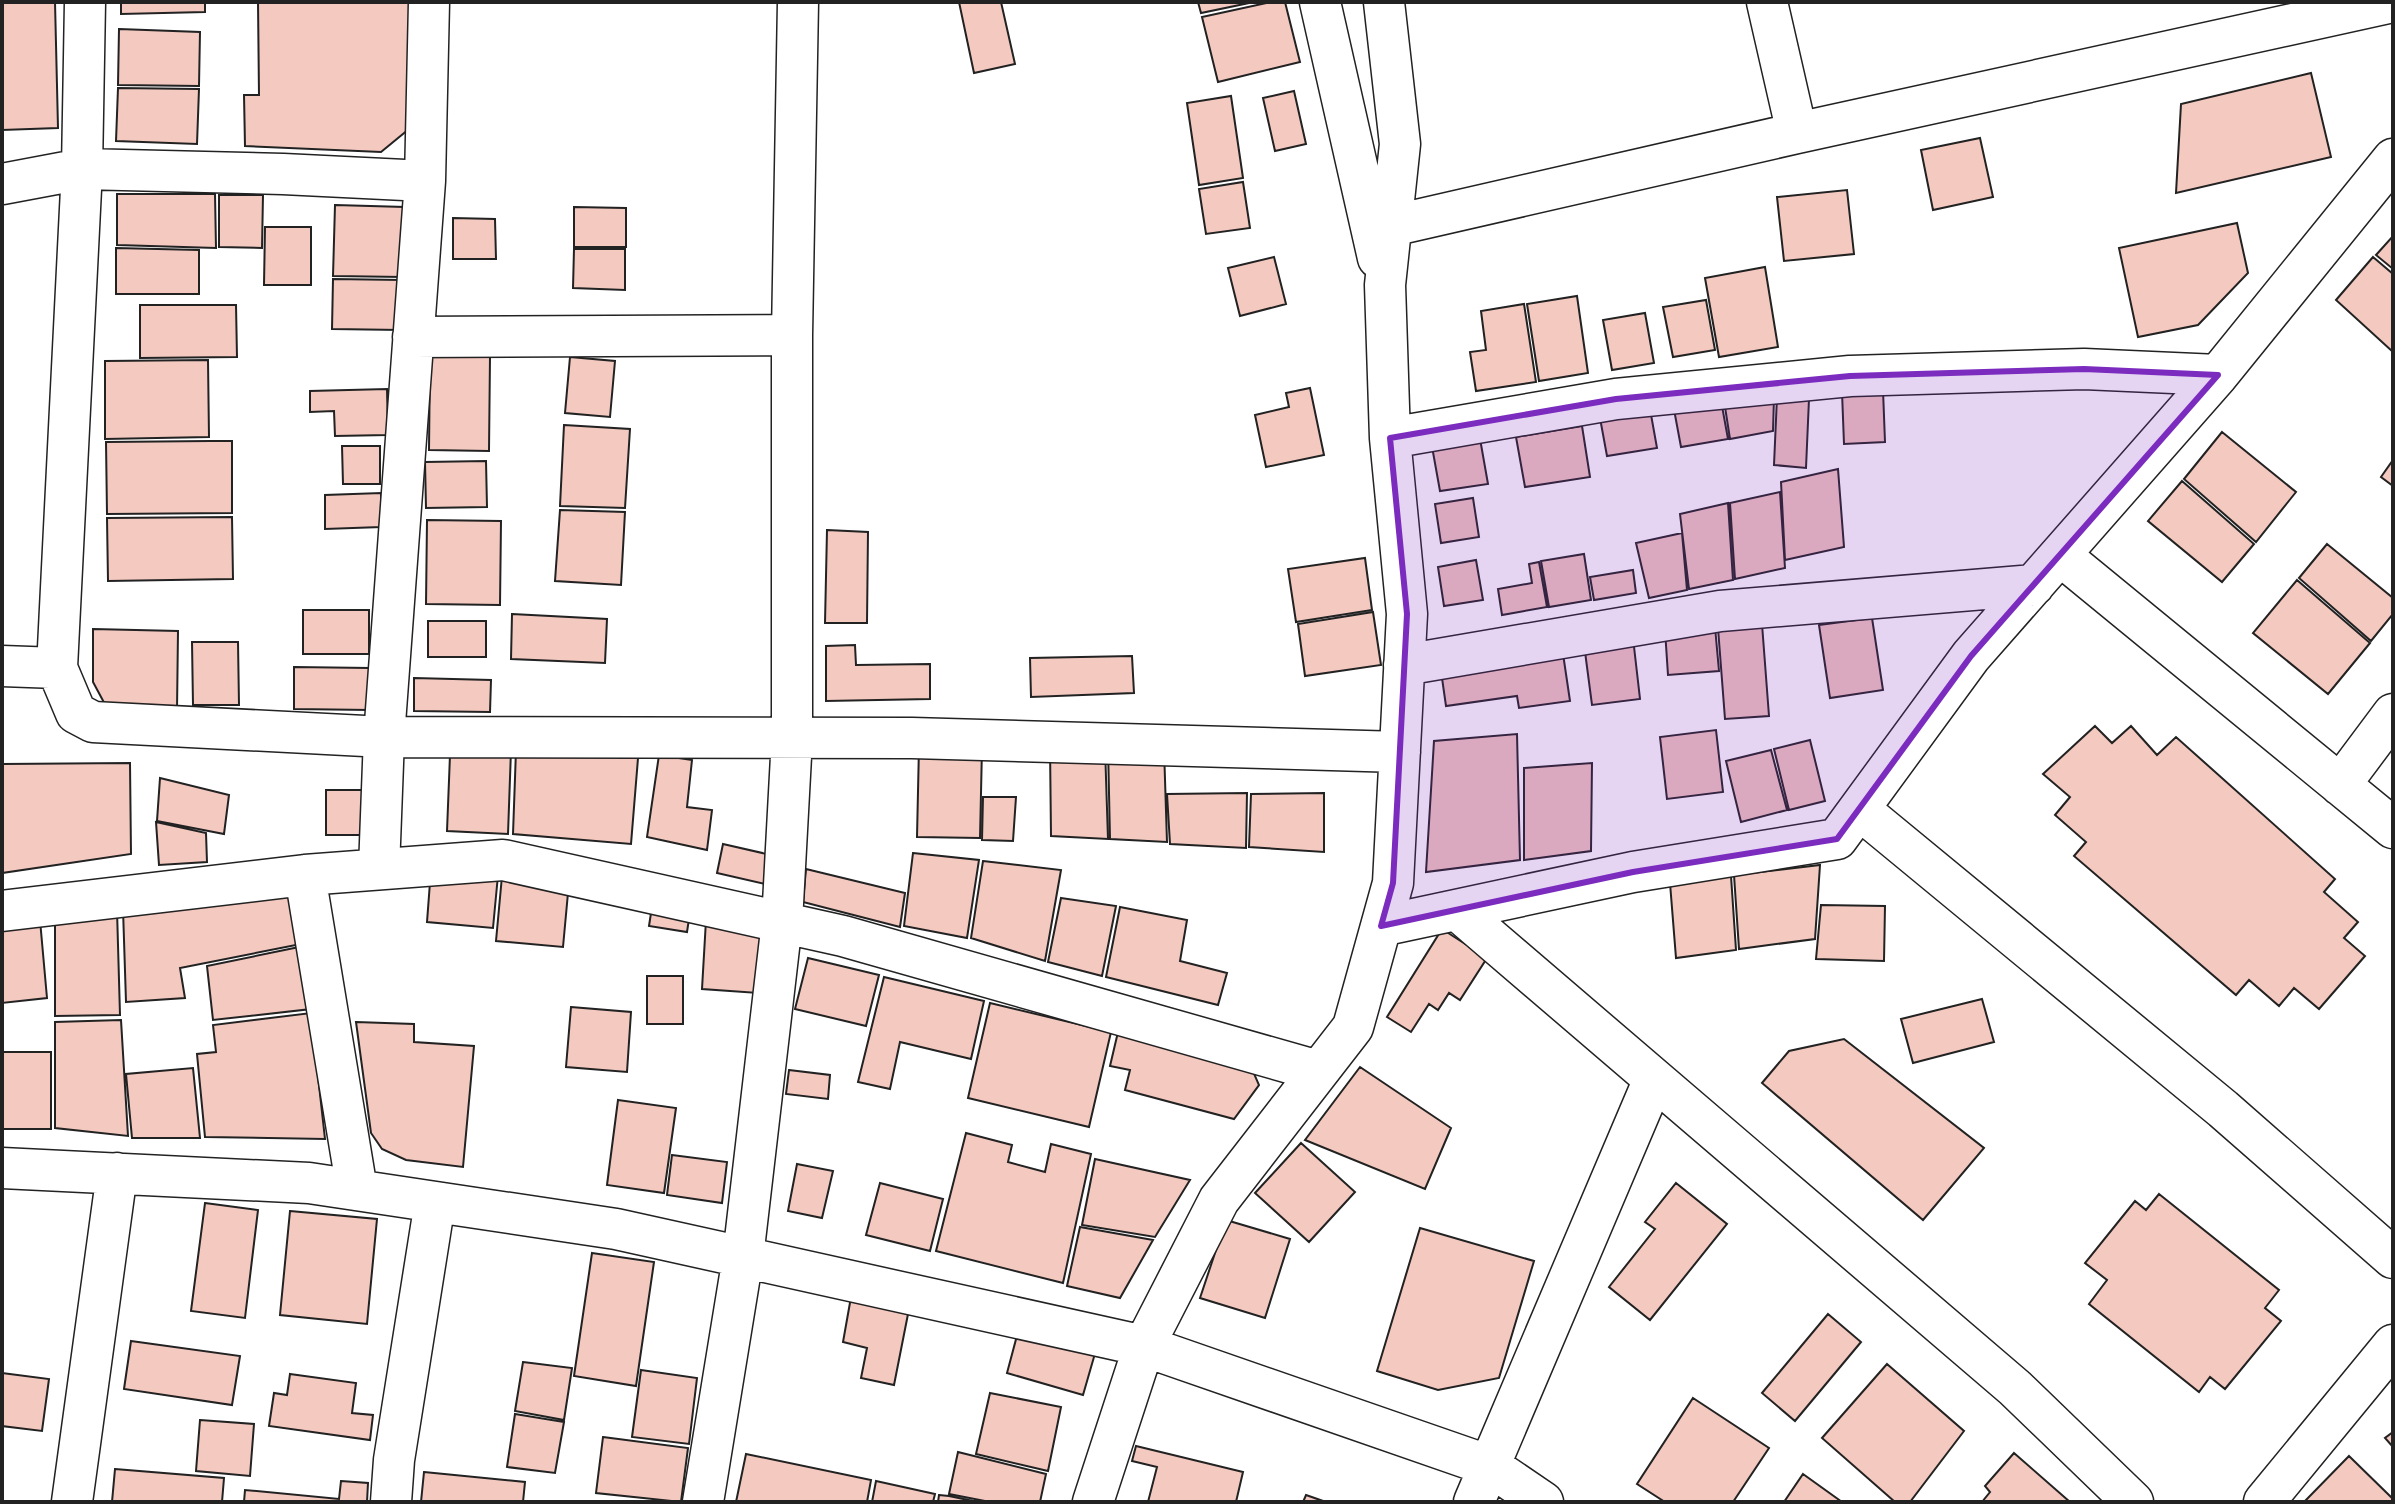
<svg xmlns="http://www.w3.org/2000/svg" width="2395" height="1504" font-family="'Source Sans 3',sans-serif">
<rect width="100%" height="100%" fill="#fff"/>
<path fill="#f3c9c0" stroke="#222" stroke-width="2" d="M2,2H55L58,128L2,130Z
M121,2H205V12L121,14Z
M258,2H413L409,129L381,152L245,146L244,95H259Z
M959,2H1001L1015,64L974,73Z
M1198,2H1254L1201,13Z
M1271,2H1285L1300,62L1218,82L1202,17Z
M119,29L200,32L199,86L118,85Z
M2311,73L2331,157L2176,193L2181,104Z
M118,88L199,89L197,144L116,141Z
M1294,91L1306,144L1275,151L1263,98Z
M1231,96L1243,178L1199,185L1187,103Z
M1980,138L1993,197L1933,210L1921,150Z
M1243,182L1250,228L1206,234L1199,189Z
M1847,190L1854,254L1784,261L1777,197Z
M117,194H215L216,248L117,245Z
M219,195H263L262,248L219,247Z
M335,205L405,207L403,277L333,276Z
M574,207L626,208V247H574Z
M453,218L495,219L496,259H453Z
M2237,223L2248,273L2198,325L2138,337L2119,248Z
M265,227H311V285H264Z
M2393,236V269L2376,255Z
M116,248L199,250V294H116Z
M574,249H625V290L573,288Z
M1274,257L1286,304L1240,316L1228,268Z
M2373,257L2393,274V352L2336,300Z
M1765,267L1778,347L1719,357L1705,278Z
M333,279L403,280L401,330L332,329Z
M1577,296L1588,373L1539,381L1527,304Z
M1706,300L1715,350L1673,357L1663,307Z
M1524,304L1536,382L1476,391L1470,352L1486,350L1481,311Z
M140,305H236L237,357L140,358Z
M1645,313L1654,363L1612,370L1603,320Z
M430,356L490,357L489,451L429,450Z
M570,357L615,361L610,417L565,413Z
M208,360L209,437L105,439V361Z
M1310,388L1324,455L1266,467L1255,415L1289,407L1286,393Z
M387,389L388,435L335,436L334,411L310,412V391Z
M1883,390L1885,442L1844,444L1842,392Z
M1723,394L1774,397L1773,431L1730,439Z
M1720,395L1728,439L1681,447L1673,404Z
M1777,397L1809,399L1806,468L1774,465Z
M1650,409L1657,448L1607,456L1600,418Z
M564,425L630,429L625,508L560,506Z
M1582,426L1590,477L1525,487L1516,437Z
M2222,432L2296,492L2256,542L2184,479Z
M1479,433L1488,484L1440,491L1431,441Z
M210,441H232V513L107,514L106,442Z
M342,446H380V484H343Z
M2393,460V486L2381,477Z
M486,461L487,507L426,508L425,462Z
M1838,469L1844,547L1785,560L1781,482Z
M2182,481L2254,544L2222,582L2148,521Z
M1780,492L1785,568L1735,579L1730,503Z
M381,493V527L325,529V495Z
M1473,498L1479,537L1441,543L1435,504Z
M1728,503L1733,580L1689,589L1680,514Z
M560,510L625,512L621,585L555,581Z
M232,517L233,579L108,581L107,518Z
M427,520L501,521L500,605L426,604Z
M827,530L868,532L867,623H825Z
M1682,533L1687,590L1649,598L1636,543Z
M2327,544L2393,598V614L2371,641L2299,578Z
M1584,554L1591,600L1549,607L1541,561Z
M1365,558L1372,610L1296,622L1288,569Z
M1476,560L1483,600L1444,606L1438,567Z
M1539,562L1547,607L1502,615L1498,589L1532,583L1529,564Z
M1633,570L1636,593L1594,600L1590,577Z
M2297,580L2370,643L2328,694L2253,633Z
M303,610H369V654H303Z
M1373,612L1381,665L1305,676L1298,624Z
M512,614L607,619L605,663L511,659Z
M1872,618L1883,690L1830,698L1819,625Z
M428,621H486V657H428Z
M1762,624L1769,716L1725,719L1718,628Z
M1715,627L1719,671L1668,675L1665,630Z
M93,629L178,631L177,710H108L93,682Z
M1633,638L1640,699L1592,705L1584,644Z
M192,642H238L239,705H193Z
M855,645L856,665L930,664V699L826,701V646Z
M1562,647L1570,701L1519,708L1517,696L1446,706L1440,664Z
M1132,656L1134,693L1031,697L1030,658Z
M294,667L370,668V710L294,709Z
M414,678L491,680L490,712L414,711Z
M2095,726L2112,743L2131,726L2157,755L2176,737L2335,879L2324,892L2358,922L2344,938L2365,956L2319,1009L2294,988L2279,1006L2249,980L2236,995L2074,856L2086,842L2055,815L2070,797L2043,774Z
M1716,730L1723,792L1667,799L1660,737Z
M1517,734L1520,860L1426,872L1434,741Z
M1810,740L1825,801L1789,810L1774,749Z
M639,746L631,844L513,834L516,750Z
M919,746L982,748L980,838L917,837Z
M1050,747H1105L1108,839L1051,836Z
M1108,747L1164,748L1167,842L1110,839Z
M511,750L508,834L447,831L450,755Z
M1771,750L1787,810L1741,822L1726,761Z
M659,755L692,760L687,807L712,810L707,850L647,837Z
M130,763L131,854L2,873V764Z
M1592,763L1591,851L1524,860V768Z
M160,778L229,795L224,834L157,821Z
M326,790H365L366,835H326Z
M1247,793L1246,848L1170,844L1167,794Z
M1324,793V852L1249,847L1251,794Z
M983,797H1016L1013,841L982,840Z
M156,822L206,833L207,862L159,865Z
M723,844L771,855L765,884L717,873Z
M913,853L979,860L967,938L904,926Z
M983,861L1061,870L1045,961L971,938Z
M1820,865L1815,939L1739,949L1734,875Z
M431,869L498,875L493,928L427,922Z
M806,869L905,893L900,927L803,902Z
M502,876L569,882L563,947L496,941Z
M1731,876L1736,950L1676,958L1670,883Z
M291,894L301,944L180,968L185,998L126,1002L123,909Z
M1061,898L1116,906L1102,976L1048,962Z
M653,900L691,906L687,932L649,926Z
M1821,905L1885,906L1884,961L1816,959Z
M1120,907L1187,920L1180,961L1227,973L1218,1005L1106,977Z
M117,910L120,1015L55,1016V921Z
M40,920L47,998L2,1003V924Z
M706,920L762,923L758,993L702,989Z
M1442,929L1487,958L1460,1000L1449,993L1438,1010L1429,1004L1411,1032L1387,1017Z
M304,946L311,1009L213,1020L207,966Z
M808,958L879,975L866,1026L795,1009Z
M647,976H683V1024H647Z
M884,977L984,1001L971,1059L900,1042L890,1089L858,1082Z
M1982,999L1994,1042L1913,1063L1901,1019Z
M990,1003L1111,1032L1089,1127L968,1098Z
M571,1007L631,1012L627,1072L566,1067Z
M311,1013L325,1139L205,1137L197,1054L216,1052L213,1025Z
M121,1020L128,1136L55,1128V1022Z
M356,1022L414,1024V1042L474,1046L463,1167L406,1160L382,1149L371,1133Z
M1118,1032L1249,1062L1259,1085L1234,1119L1125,1090L1130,1070L1110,1066Z
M1844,1039L1984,1148L1923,1220L1762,1083L1789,1051Z
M2,1052H51V1129H2Z
M1360,1067L1451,1128L1425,1189L1305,1140Z
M193,1068L200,1138H132L126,1074Z
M789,1070L830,1075L828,1099L786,1094Z
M618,1100L676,1108L664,1193L607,1185Z
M966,1133L1012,1145L1008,1162L1045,1172L1051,1144L1091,1154L1063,1283L936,1251Z
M1301,1143L1355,1192L1309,1242L1255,1193Z
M672,1155L727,1162L722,1203L667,1195Z
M1095,1159L1190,1180L1155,1237L1082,1225Z
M797,1164L833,1171L822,1218L788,1211Z
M880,1183L943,1199L930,1251L866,1235Z
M1676,1183L1727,1224L1650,1320L1609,1287L1655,1229L1645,1222Z
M2159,1194L2279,1290L2265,1308L2281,1321L2225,1389L2210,1377L2199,1392L2089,1304L2107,1280L2085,1263L2135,1201L2146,1210Z
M205,1203L258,1210L245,1318L191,1311Z
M290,1211L377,1219L367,1324L280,1315Z
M1226,1220L1290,1239L1265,1318L1200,1298Z
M1080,1227L1153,1240L1120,1298L1067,1286Z
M1420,1228L1534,1261L1499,1378L1438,1390L1377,1371Z
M592,1253L654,1262L636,1386L574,1376Z
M851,1297L909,1309L894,1385L861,1378L867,1348L843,1342Z
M1828,1314L1861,1342L1795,1421L1762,1393Z
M1019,1328L1096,1350L1083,1395L1007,1373Z
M131,1341L240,1356L232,1405L124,1389Z
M523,1362L572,1368L564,1420L515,1411Z
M1887,1364L1964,1431L1910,1502H1895L1822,1438Z
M641,1370L697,1378L689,1444L632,1437Z
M2,1373L49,1379L42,1431L2,1426Z
M290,1374L356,1383L352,1413L373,1415L370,1440L269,1426L274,1393L287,1395Z
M990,1393L1061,1407L1048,1471L976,1454Z
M1693,1398L1769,1448L1733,1502H1665L1637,1484Z
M515,1414L564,1422L555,1473L507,1467Z
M200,1420L254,1424L250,1476L196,1471Z
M2393,1432V1447L2385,1438Z
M603,1437L688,1448L681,1502L596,1493Z
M1136,1446L1243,1472L1236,1502H1148L1157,1467L1132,1461Z
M958,1452L1046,1474L1040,1502H990L949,1494Z
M2014,1453L2070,1502H1982L1990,1492L1985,1486Z
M746,1454L871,1480L867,1502H736Z
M2349,1456L2393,1499V1502H2304Z
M115,1469L224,1478L222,1502H112Z
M424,1472L525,1482L523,1502H421Z
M1803,1474L1842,1502H1784Z
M341,1481L368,1483L367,1502H244L245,1490L339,1499Z
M876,1481L935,1494L933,1502H872Z
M939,1495L949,1496L978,1502H938Z
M1306,1495L1326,1502H1303Z"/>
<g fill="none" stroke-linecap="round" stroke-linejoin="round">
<defs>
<path id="minor" d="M1320,2L1378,258
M1767,2L1797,133
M2,184L82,169L283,174L425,181L429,2
M1391,226L1797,133L2393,2
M413,337L792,335L798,2
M1390,438L1616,399L1850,376L2084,369L2218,375L2393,159
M2060,555L2393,828
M1404,665L1720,611L2034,585
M2,666L57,668L76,713L93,722L384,737L912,738L1400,752
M57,668L82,169L85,2
M2340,785L2393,714
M1859,809L2223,1109L2393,1258
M379,869L384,737L425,181
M305,875L357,1190
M1457,910L2015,1388L2133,1502
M2,911L305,875L503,860L843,936L1318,1071
M1381,926L1633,872L1837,839L1971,656L2218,375
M2,1168L309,1183L616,1229L1144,1346L1219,1200L1353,1027L1393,883L1407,614L1390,438L1385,285L1400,144L1384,2
M72,1502L117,1173
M391,1502L394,1460L435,1202
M703,1502L743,1257L782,922L792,738V335
M1093,1502L1144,1346L1490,1466L1543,1502
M1474,1502L1654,1079
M2264,1502L2393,1345"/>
</defs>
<use href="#minor" stroke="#222" stroke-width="43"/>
<use href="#minor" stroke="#fff" stroke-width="40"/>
</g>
<path fill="#7b2cbf" fill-opacity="0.2" stroke="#7b2cbf" stroke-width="6" stroke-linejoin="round" d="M2084,369L2218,375L1971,656L1837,839L1633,872L1381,926L1393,883L1407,614L1390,438L1616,399L1850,376Z"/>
<rect width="2395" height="1504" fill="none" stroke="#222222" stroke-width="8"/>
</svg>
